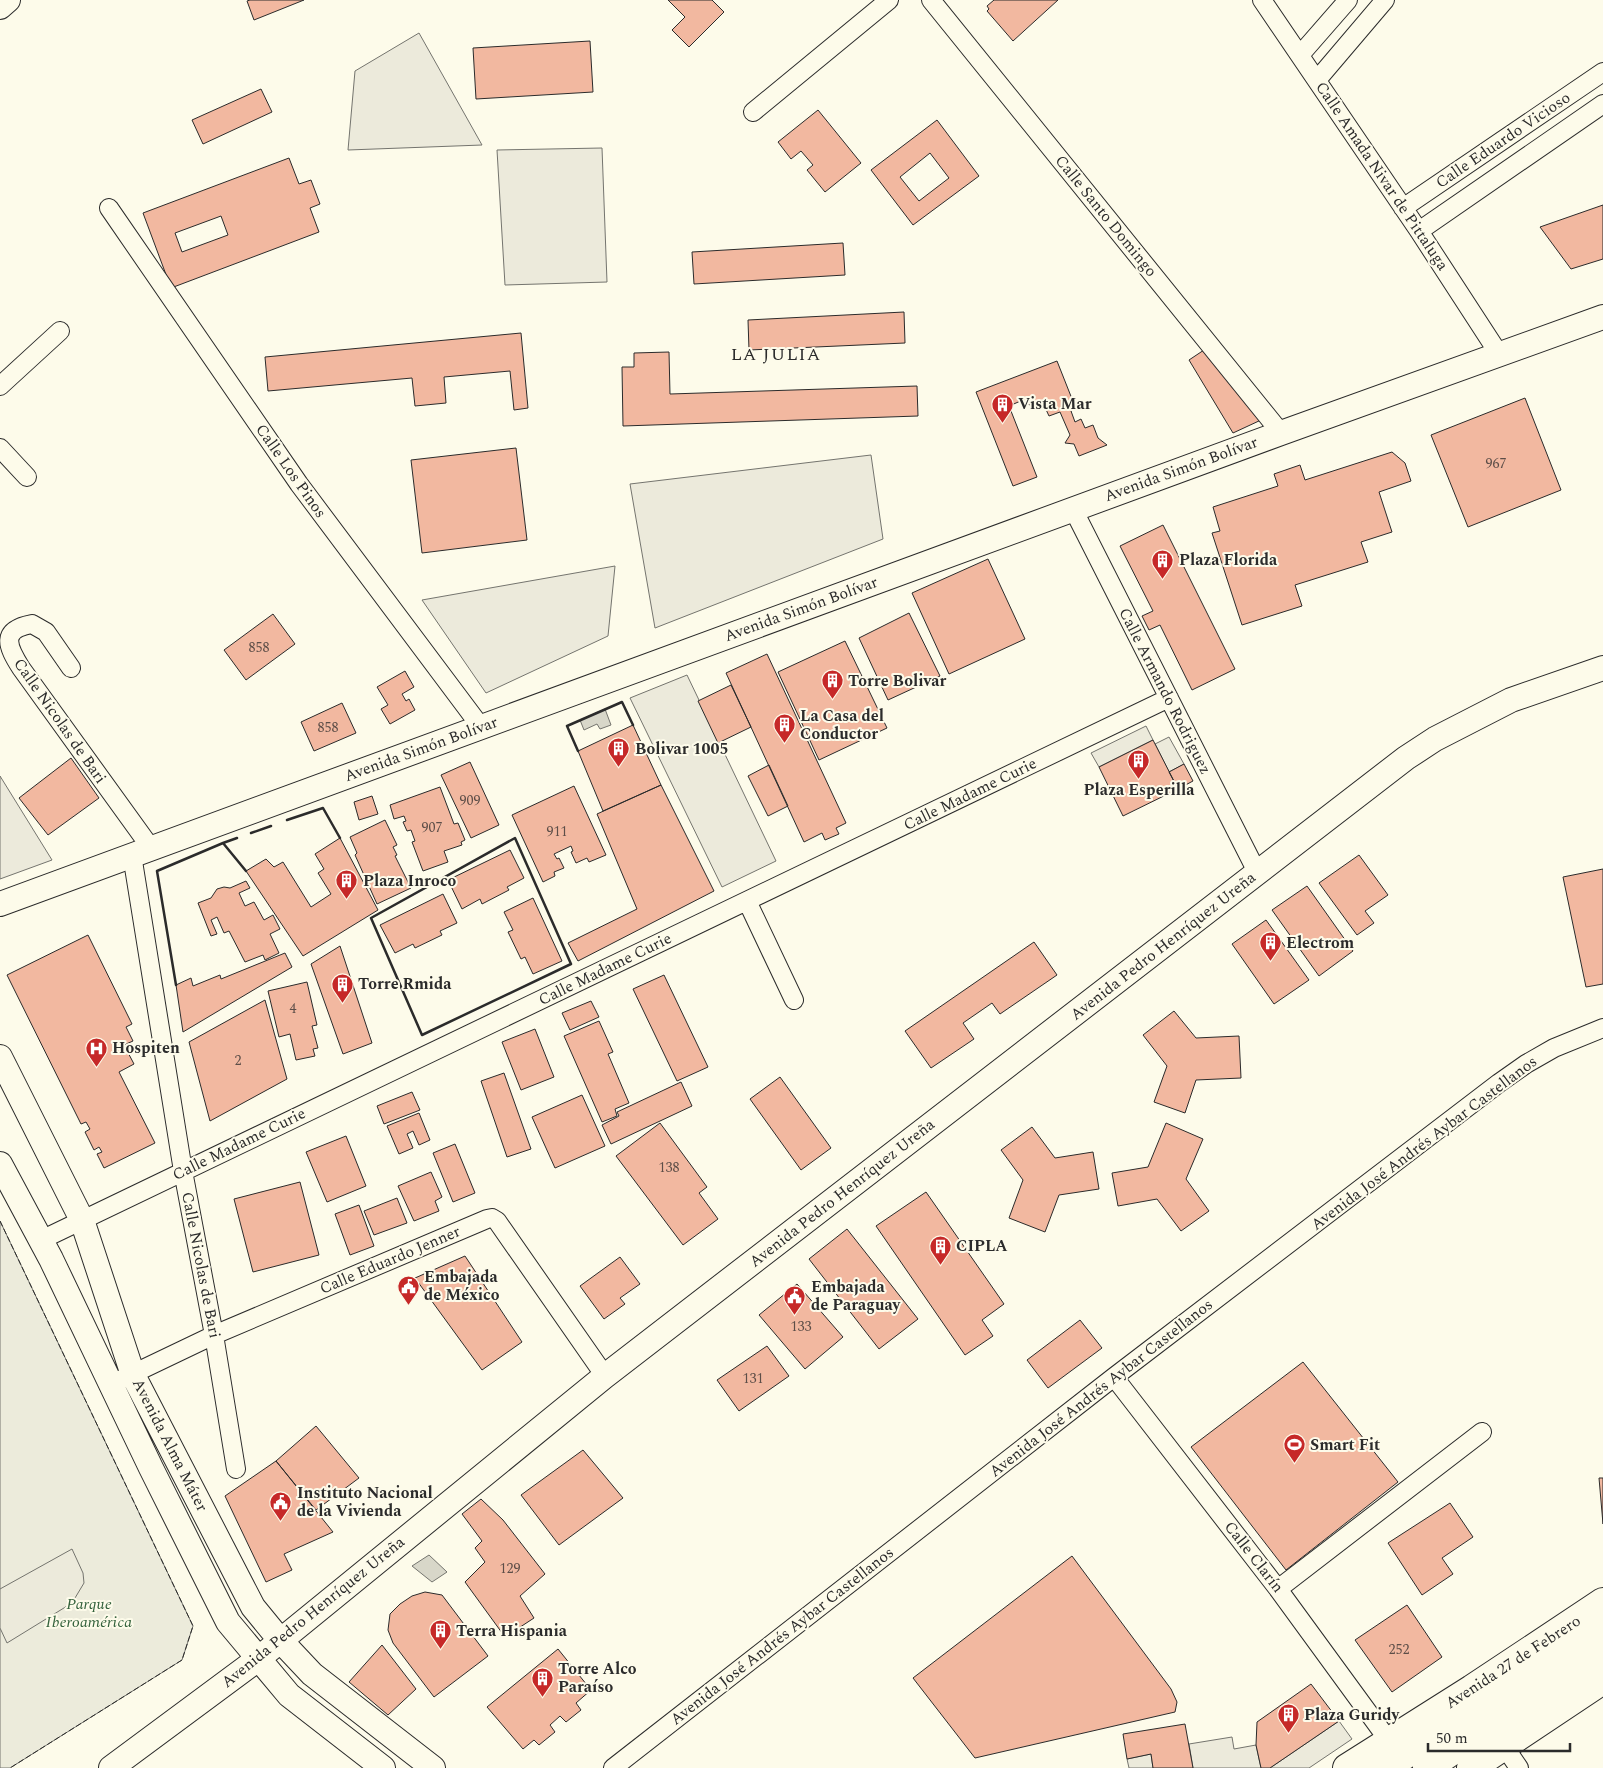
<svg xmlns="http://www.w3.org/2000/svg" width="1603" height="1768" font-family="Spectral,serif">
<rect width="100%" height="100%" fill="#fdfbea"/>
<path fill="#ecebdb" stroke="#74746e" d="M0,1221L193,1626L182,1660L10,1768H0Z"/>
<path fill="#eceadb" stroke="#74746e" d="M419,33L482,145L348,150L355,71Z
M602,148L607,282L505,285L497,150Z
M871,455L883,539L655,628L630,484Z
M615,566L608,636L486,693L422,600Z
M687,675L776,861L722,887L630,698Z
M1146,726L1153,740L1099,767L1091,753Z
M1169,737L1184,764L1169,772L1155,744Z
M0,776L52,860L0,879Z
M72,1549L83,1573L84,1583L72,1603L7,1643L0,1628V1589Z
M1339,1721L1352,1739L1309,1768H1270Z
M1232,1737L1234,1749L1256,1745L1261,1768H1193L1189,1744Z
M1151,1754L1153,1768H1129L1127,1759Z"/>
<path fill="#d8d7c9" stroke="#74746e" d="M605,709L611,725L600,729L597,724L584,730L580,720Z
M429,1555L447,1572L432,1582L412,1566Z"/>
<path fill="#f2b8a0" stroke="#2b2b2b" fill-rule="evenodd" d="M250,0H304L254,20L247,1Z
M668,0H712L724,12L689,47L672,30L685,17Z
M994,0H1058L1013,41L987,11L989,9L987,6Z
M590,41L593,92L476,99L473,48Z
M261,89L272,112L203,144L192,120Z
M818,110L861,163L825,192L807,170L813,165L801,151L791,159L778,142Z
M937,120L979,176L913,225L871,170ZM930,153L949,178L919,201L900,177Z
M289,158L299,184L311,180L320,204L310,208L319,232L171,288L143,213ZM221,216L228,235L182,252L175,233Z
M1603,205V259L1571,269L1540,227Z
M843,243L845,275L694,284L692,252Z
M904,312L905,343L749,350L748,320Z
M521,333L528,408L514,410L510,371L444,377L446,403L415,406L412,378L268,391L265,357Z
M1204,350L1261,420L1233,433L1189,360Z
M669,352L670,394L917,386L918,416L623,426L622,367H634V353Z
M1057,361L1076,409L1071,411L1075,422L1081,419L1085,428L1093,425L1098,438L1107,445L1079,456L1074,444L1065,443L1070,435L1060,412L1049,416L1043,403L1039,404L1038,401L1029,405L1028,401L1024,403L1023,400L1009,406L1037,477L1013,486L976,392Z
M1525,398L1561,490L1468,527L1431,435Z
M516,448L527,540L422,553L411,460Z
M1392,452L1405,463L1411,481L1379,492L1392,532L1361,542L1368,562L1295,585L1302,606L1242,625L1212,533L1220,531L1213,507L1278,486L1274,474L1300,465L1305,480Z
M1163,525L1235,669L1192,690L1160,625L1149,630L1142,616L1153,611L1120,546Z
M988,559L1025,639L949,674L912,593Z
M909,613L940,676L888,700L859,638Z
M273,614L295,644L246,680L224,650Z
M845,641L887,728L819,760L778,672Z
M767,654L846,823L836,828L839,834L825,840L822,833L804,842L726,673Z
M405,671L414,687L402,694L406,701L409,699L415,710L390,724L381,709L388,705L377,687Z
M731,685L751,727L718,743L698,701Z
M342,703L356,733L314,751L301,722Z
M633,725L661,785L603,811L578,751Z
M1153,740L1178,789L1123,816L1099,767Z
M71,758L99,798L48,835L19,798Z
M470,762L499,825L471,838L441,775Z
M1184,764L1193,781L1178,789L1169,772Z
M769,765L788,806L768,816L748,776Z
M661,785L714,891L578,961L568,943L637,909L597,814Z
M574,786L606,855L589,862L587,858L576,863L571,852L573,851L571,846L554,854L557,859L559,858L564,868L554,872L555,876L543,882L512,815Z
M440,787L454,824L458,823L465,840L461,842L462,845L444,851L448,862L423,871L412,842L415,841L411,830L407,831L403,822L406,821L404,816L394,819L390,805Z
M372,796L378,814L359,820L354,802Z
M385,820L397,845L393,847L397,855L395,856L411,888L377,904L355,855L357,853L350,837Z
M340,838L378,910L303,956L246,871L266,859L274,867L283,862L311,907L331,894L318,873L324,869L315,854Z
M510,850L524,878L507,887L509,890L482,904L480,899L462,909L448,880Z
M1359,855L1388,895L1365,911L1374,923L1357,935L1319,883Z
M1603,869V984L1586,987L1563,877Z
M246,881L250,888L239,893L245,906L254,902L264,920L273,915L280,929L270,934L279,953L265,960L263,955L245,962L229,931L224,933L217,917L211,920L217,934L211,936L198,903L211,898L217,889L224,887L230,888Z
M1307,886L1353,951L1319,976L1272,910Z
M443,894L457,923L440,931L442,935L415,948L413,944L395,953L380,925Z
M533,898L562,961L533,974L525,957L521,959L508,932L513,930L504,912Z
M1266,920L1309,980L1274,1004L1232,944Z
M88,935L132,1024L126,1027L133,1041L124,1045L134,1064L119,1072L155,1143L104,1168L97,1154L102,1152L99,1147L94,1150L85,1132L90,1129L86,1122L81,1124L7,975Z
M1034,942L1057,975L1000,1014L992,1003L963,1023L974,1039L931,1068L905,1031Z
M340,946L372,1043L343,1054L311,964Z
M285,953L292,967L183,1032L176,985L191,978L193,986L220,975L221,979Z
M664,975L708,1067L677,1081L633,989Z
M307,982L317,1025L312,1026L318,1048L313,1049L315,1056L296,1060L290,1034L279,1037L268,991Z
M265,1000L287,1079L210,1121L189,1042Z
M591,1001L599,1017L570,1030L562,1013Z
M1174,1011L1196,1038L1239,1036L1241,1078L1196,1080L1185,1113L1154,1102L1167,1066L1143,1035Z
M599,1021L613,1052L608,1054L629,1103L615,1109L617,1116L602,1122L564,1036Z
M535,1029L554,1077L521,1090L502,1042Z
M504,1073L531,1149L507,1157L481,1081Z
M780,1077L831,1148L801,1170L750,1099Z
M681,1082L692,1106L611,1144L602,1125L619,1116L617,1112Z
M412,1092L420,1110L384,1124L377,1106Z
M582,1095L605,1146L555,1168L532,1117Z
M419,1113L430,1140L419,1145L413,1131L407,1134L413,1148L399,1154L387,1126Z
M660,1123L707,1187L699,1193L718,1219L683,1245L616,1156Z
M1166,1123L1203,1139L1186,1179L1209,1211L1181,1231L1157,1199L1118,1206L1112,1173L1148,1167Z
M1032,1127L1055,1158L1093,1152L1099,1189L1059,1195L1045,1232L1009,1218L1023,1180L1001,1150Z
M346,1136L366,1186L327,1202L306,1152Z
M455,1144L475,1193L453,1202L433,1153Z
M431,1172L442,1197L435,1201L439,1211L414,1221L398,1186Z
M300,1182L319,1255L253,1272L234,1199Z
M926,1192L1004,1304L982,1320L993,1336L965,1355L876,1226Z
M397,1198L407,1223L374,1235L364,1211Z
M359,1205L374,1246L350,1255L335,1214Z
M847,1229L918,1319L879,1349L809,1259Z
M465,1256L522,1342L482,1370L415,1278Z
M620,1257L640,1284L620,1298L625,1304L604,1319L580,1286Z
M797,1284L843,1337L805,1369L759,1315Z
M1080,1320L1102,1348L1048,1388L1027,1360Z
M767,1346L789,1376L739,1411L717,1380Z
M1303,1362L1398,1482L1286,1570L1191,1447Z
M316,1426L359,1478L316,1510L276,1461Z
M583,1450L623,1498L559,1545L521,1495Z
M276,1461L333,1532L284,1554L292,1570L266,1582L225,1496Z
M1599,1478H1603V1524Z
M481,1499L503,1520L545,1574L520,1596L534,1618L505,1637L465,1582L485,1562L475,1548L482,1541L462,1514Z
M1450,1503L1473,1537L1442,1558L1453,1574L1422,1595L1388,1543Z
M1072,1556L1171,1689L1177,1702L1175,1712L975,1758L913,1678Z
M425,1592L442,1595L488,1656L434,1697L393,1643L388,1630L390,1614L400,1604L412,1596Z
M1407,1605L1442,1657L1392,1692L1355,1640Z
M382,1645L416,1689L388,1715L349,1682Z
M558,1649L591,1690L576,1703L581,1710L566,1722L560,1716L550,1725L555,1732L539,1745L534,1740L523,1749L487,1707Z
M1311,1684L1339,1721L1270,1768H1261L1256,1745L1257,1722Z
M1185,1724L1193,1768H1153L1151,1754L1127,1759L1123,1734Z"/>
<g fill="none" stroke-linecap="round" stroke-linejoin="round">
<defs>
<path id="street" d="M931,0L1281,433
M1262,0L1419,231L1499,354
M1300,55L1348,0
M1317,80L1385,0
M753,112L889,0
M109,208L299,484L481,727
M1403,208L1603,72
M1419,231L1603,104
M0,386L60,331
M0,448L27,477
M1073,509L1258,874
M71,668L46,632L32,624C0,630 7,646 21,668L151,848
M132,855L183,1171L214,1335L236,1469
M747,901L794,1000
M41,1240L1169,698
M1114,1377L1278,1589L1389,1741
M122,1379L214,1335L487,1219L492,1218L497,1221L605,1376
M1278,1589L1482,1432
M1504,1746L1519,1768
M613,1768L1114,1377L1499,1083L1526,1064L1554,1048L1603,1028"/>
<path id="secondary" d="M0,7L8,0
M0,904L1281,433L1603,317
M0,1057L82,1220L133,1375L253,1607L280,1640L312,1674L433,1768
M0,1164L51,1259L151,1468L228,1622L289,1695L383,1768
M111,1768L258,1659L605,1376L1406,758L1435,739L1511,700L1603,668"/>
<path id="primary" d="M1347,1768L1472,1689L1603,1602
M1471,1768L1595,1685"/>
<path id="highway" d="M1556,1694L1603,1675
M1385,1768L1603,1625
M1427,1768L1603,1648"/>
</defs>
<use href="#street" stroke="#2b2b2b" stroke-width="20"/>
<use href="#secondary" stroke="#2b2b2b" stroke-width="26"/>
<use href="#primary" stroke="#2b2b2b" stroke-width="30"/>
<use href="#highway" stroke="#2b2b2b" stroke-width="30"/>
<use href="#street" stroke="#fdfbea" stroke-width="18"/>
<use href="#secondary" stroke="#fdfbea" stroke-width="24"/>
<use href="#primary" stroke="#fdfbea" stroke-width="28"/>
<use href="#highway" stroke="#fdfbea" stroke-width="28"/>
<path stroke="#2b2b2b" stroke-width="1" stroke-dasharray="6 2.5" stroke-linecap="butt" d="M0,1221L193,1626L182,1660L10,1768"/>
<path stroke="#2b2b2b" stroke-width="2.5" d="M578,751L567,726L622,702L633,725
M287,820L323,808L340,838
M251,833L271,826
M237,838L223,843L246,871
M515,838L571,964L422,1035L371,918Z
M176,985L157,871L223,843"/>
</g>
<defs>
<symbol id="building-pin" viewBox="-11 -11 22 30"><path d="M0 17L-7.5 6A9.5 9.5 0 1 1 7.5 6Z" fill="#c62828" stroke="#fdfbea"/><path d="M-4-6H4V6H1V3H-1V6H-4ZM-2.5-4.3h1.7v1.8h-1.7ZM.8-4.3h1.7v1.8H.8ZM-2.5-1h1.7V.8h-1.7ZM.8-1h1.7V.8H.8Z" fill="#fff"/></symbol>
<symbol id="hospital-pin" viewBox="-11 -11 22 30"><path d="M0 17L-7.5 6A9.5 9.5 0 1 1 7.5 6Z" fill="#c62828" stroke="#fdfbea"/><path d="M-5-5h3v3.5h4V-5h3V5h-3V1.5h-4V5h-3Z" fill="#fff"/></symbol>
<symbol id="civic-pin" viewBox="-11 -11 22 30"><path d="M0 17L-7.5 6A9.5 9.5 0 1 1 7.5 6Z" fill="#c62828" stroke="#fdfbea"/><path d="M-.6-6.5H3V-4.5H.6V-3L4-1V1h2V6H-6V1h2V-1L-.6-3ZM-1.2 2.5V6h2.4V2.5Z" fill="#fff"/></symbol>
<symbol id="stadium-pin" viewBox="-11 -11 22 30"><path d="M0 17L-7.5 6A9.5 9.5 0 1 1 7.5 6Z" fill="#c62828" stroke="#fdfbea"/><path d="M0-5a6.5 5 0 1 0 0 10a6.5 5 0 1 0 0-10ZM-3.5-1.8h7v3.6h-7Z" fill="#fff"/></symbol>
</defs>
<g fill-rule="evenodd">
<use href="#building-pin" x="990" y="392" width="25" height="34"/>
<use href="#building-pin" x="1150" y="548" width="25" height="34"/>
<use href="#building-pin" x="820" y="668" width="25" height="34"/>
<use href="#building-pin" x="772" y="712" width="25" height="34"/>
<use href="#building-pin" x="606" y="736" width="25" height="34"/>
<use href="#building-pin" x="1126" y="748" width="25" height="34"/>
<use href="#building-pin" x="334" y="868" width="25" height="34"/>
<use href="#building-pin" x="1258" y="930" width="25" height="34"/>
<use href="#building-pin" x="330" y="972" width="25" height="34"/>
<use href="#hospital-pin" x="84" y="1036" width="25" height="34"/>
<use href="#building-pin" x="928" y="1234" width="25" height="34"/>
<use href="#civic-pin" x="396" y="1274" width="25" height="34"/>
<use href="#civic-pin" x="782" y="1284" width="25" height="34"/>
<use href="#stadium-pin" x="1282" y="1432" width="25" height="34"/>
<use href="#civic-pin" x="268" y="1490" width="25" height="34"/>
<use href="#building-pin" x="428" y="1618" width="25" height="34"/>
<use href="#building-pin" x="530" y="1666" width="25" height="34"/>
<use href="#building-pin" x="1276" y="1702" width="25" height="34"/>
</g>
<g text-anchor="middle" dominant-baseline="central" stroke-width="4" stroke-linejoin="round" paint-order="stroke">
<g font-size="14" fill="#5d4e48">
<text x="1496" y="463">967</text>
<text x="259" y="647">858</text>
<text x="328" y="727">858</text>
<text x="470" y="800">909</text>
<text x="432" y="827">907</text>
<text x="557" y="831">911</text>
<text x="293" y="1008">4</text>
<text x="238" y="1060">2</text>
<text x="669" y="1167">138</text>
<text x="801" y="1326">133</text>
<text x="753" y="1378">131</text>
<text x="510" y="1568">129</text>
<text x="1399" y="1649">252</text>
</g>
<g font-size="16" fill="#2b2b2b" stroke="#fdfbea">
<text transform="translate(1503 140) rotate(-34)">Calle Eduardo Vicioso</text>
<text transform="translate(1382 176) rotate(56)">Calle Amada Nivar de Pittaluga</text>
<text transform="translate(1106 216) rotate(51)">Calle Santo Domingo</text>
<text transform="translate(1181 469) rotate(-20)">Avenida Simón Bolívar</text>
<text transform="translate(291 471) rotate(55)">Calle Los Pinos</text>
<text transform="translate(801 609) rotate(-20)">Avenida Simón Bolívar</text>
<text transform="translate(1165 691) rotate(63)">Calle Armando Rodriguez</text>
<text transform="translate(60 721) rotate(55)">Calle Nicolas de Bari</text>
<text transform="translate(421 749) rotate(-20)">Avenida Simón Bolívar</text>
<text transform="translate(970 794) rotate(-26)">Calle Madame Curie</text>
<text transform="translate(1163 946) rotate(-38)">Avenida Pedro Henríquez Ureña</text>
<text transform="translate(605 969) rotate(-26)">Calle Madame Curie</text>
<text transform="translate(1424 1143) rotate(-37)">Avenida José Andrés Aybar Castellanos</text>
<text transform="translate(239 1144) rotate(-26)">Calle Madame Curie</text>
<text transform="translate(842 1193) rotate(-38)">Avenida Pedro Henríquez Ureña</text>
<text transform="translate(390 1260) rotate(-23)">Calle Eduardo Jenner</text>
<text transform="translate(201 1265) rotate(79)">Calle Nicolas de Bari</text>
<text transform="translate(1101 1388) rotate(-38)">Avenida José Andrés Aybar Castellanos</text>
<text transform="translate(170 1445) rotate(63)">Avenida Alma Máter</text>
<text transform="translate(1254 1557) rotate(52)">Calle Clarín</text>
<text transform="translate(313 1612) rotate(-39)">Avenida Pedro Henríquez Ureña</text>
<text transform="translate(782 1636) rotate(-38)">Avenida José Andrés Aybar Castellanos</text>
<text transform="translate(1513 1662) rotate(-33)">Avenida 27 de Febrero</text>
</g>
<g font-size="16" font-weight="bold" fill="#2b2b2b" stroke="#fdfbea" text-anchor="start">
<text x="1018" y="404">Vista Mar</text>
<text x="1179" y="560">Plaza Florida</text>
<text x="848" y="681">Torre Bolivar</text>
<text x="800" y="716">La Casa del<tspan x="800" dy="18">Conductor</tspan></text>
<text x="635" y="749">Bolivar 1005</text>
<text x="1139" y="790" text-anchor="middle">Plaza Esperilla</text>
<text x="363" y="881">Plaza Inroco</text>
<text x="1286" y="943">Electrom</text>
<text x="358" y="984">Torre Rmida</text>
<text x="112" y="1048">Hospiten</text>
<text x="956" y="1246">CIPLA</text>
<text x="424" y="1277">Embajada<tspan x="424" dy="18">de México</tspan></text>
<text x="811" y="1287">Embajada<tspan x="811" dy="18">de Paraguay</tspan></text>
<text x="1310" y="1445">Smart Fit</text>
<text x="297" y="1493">Instituto Nacional<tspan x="297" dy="18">de la Vivienda</tspan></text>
<text x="456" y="1631">Terra Hispania</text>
<text x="558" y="1669">Torre Alco<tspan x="558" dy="18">Paraíso</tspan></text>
<text x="1304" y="1715">Plaza Guridy</text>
</g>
<g font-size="16" font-style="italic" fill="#34623c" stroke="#fdfbea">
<text x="89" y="1604">Parque<tspan x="89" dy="18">Iberoamérica</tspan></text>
</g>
<g font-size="18" letter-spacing="1" fill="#2b2b2b" stroke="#fdfbea">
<text x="776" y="354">LA JULIA</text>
</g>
</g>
<path d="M1428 1743v8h142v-8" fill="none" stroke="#2b2b2b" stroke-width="2.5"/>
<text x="1436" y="1743" font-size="15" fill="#2b2b2b" stroke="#fdfbea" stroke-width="4" paint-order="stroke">50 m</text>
</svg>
